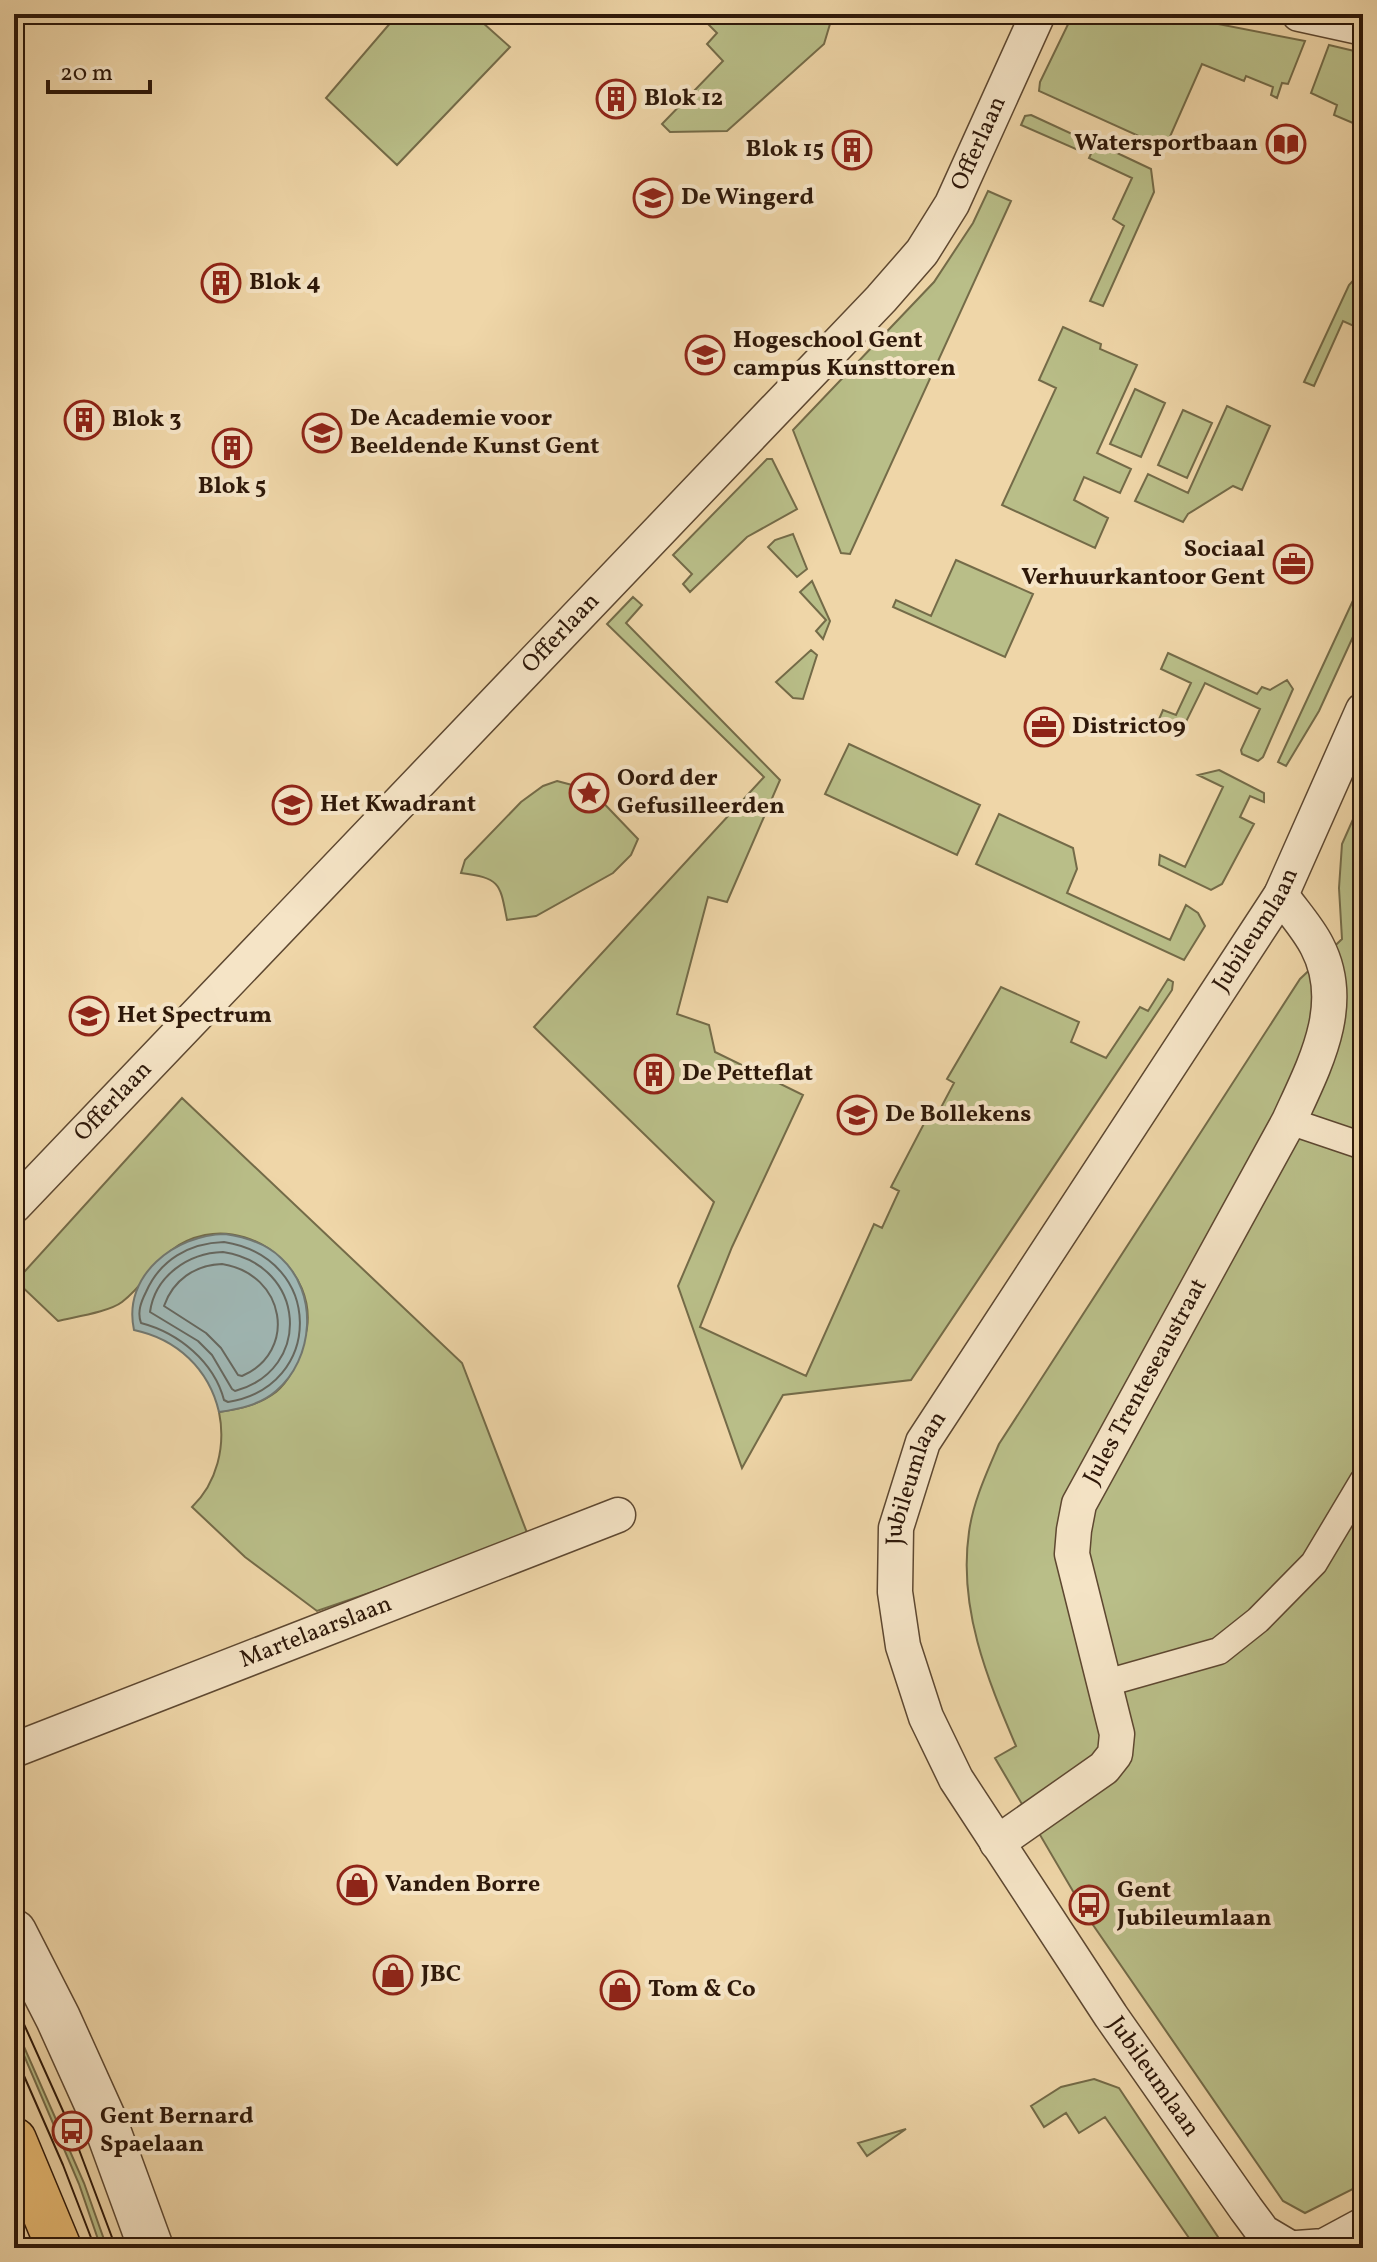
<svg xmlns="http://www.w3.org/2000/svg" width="1377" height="2262" font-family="Vollkorn,serif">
<rect width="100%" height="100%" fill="#efd6a8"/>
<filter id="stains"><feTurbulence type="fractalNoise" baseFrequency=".0025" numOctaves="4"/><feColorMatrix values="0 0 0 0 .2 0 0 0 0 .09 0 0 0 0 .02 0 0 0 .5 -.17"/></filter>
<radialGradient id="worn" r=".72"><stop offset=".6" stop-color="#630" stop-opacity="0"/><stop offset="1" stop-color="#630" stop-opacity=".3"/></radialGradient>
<path fill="#b9be88" stroke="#746b48" stroke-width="2" d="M398,14H473L510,47L397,165L326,98Z
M698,14H833L824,44L727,131L670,132L662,124L723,61L707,44L717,33Z
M1073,14H1167L1305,41L1288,84L1282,83L1277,98L1271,95L1273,87L1246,76L1244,81L1202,64L1165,148L1039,91L1040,82Z
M1329,45L1363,53V136L1359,134L1360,126L1334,115L1337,105L1311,93Z
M1031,115L1083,139L1078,150L1021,125L1025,116Z
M1096,143L1151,169L1154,192L1103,306L1090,301L1124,226L1113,219L1132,178L1089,158Z
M988,191L1011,201L850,554L841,553L793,430L934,282L973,223Z
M1361,272H1363V313L1356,327L1343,321L1314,386L1304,382L1349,285Z
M1063,327L1101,344L1100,349L1137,365L1097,453L1131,469L1120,493L1084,477L1074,500L1108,518L1095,548L1002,505L1056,388L1039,380Z
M1135,389L1165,403L1141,457L1110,444Z
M1227,406L1270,426L1242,490L1233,486L1188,514L1183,522L1135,501L1148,474L1188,493Z
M1183,410L1212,423L1187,478L1158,465Z
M767,459H772L797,509L747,537L690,592L683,584L692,574L673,555Z
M793,534L807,569L797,577L768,547L775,540Z
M956,560L1033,594L1005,657L893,607L896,600L931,616Z
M1363,579V615L1319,711L1286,766L1278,762Z
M812,581L830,621L823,639L816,631L826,620L800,592Z
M633,597L642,605L626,623L780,780L727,902L708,897L677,1014L709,1025L715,1052L803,1095L732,1247L700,1327L806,1376L874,1224L882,1228L899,1191L891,1187L929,1114L936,1117L954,1083L947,1079L1001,987L1079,1022L1071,1042L1106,1058L1140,1007L1148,1011L1168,979L1173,982L1172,990L911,1380L783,1395L742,1468L678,1286L714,1202L534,1027L764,777L607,624Z
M811,650L817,655L803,699L793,698L776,682Z
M1168,653L1257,694L1262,687L1270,690L1287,680L1293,689L1263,757L1258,761L1242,754L1241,750L1260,709L1205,683L1180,734L1157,724L1163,710L1176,715L1191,683L1161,669Z
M849,744L980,805L957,855L825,794Z
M1219,770L1264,793V802L1250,796L1240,817L1254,824L1222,884L1211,890L1159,865L1160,855L1185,867L1223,787L1198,775Z
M557,781L591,790L638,839L631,855L613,873L536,916L507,920C500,884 501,878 461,873L465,860L521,802L543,786Z
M1363,797V2184L1305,2213L1283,2201L1091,1922L995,1758L1016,1746C987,1678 958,1608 969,1532C973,1502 987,1472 999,1444L1300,979L1342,939L1339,888L1342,844Z
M999,814L1073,848L1077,869L1067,893L1170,940L1186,905L1198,913L1205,926L1184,960L976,864Z
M182,1098L462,1363L529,1538L317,1611L245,1557L192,1507C217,1483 226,1446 219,1412C239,1409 259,1405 276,1392C290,1380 294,1368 300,1351C302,1343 306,1335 307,1328C315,1273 258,1224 205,1235C158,1245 154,1278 122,1302C109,1312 74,1317 58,1321L16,1281Z
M14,2024L84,2183L107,2248H101L79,2184L14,2032Z
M1094,2079L1119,2088L1218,2237L1201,2248H1196L1105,2117L1079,2133L1066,2113L1044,2127L1031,2106L1061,2087Z
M906,2129L867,2156L858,2143Z"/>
<path fill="#9fb6b3" stroke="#72776f" stroke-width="2" d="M225,1234C245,1237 266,1243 281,1258C319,1293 314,1359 276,1391C260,1405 239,1409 219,1412C209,1369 177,1339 134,1330C122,1275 175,1235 225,1234Z"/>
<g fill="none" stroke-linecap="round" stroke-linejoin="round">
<path stroke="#66675e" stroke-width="2" d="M224,1242C325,1258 324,1387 228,1402L224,1400C214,1362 179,1333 141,1323C137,1312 141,1302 146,1292C160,1260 189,1243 224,1242Z
M223,1252C307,1265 313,1370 235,1391L232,1389L212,1355L198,1341L150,1312C155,1276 188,1253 223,1252Z
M222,1264C286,1274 298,1352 242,1376L238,1375L221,1348L206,1333L164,1306C173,1280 195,1265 222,1264Z"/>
<defs>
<path id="pedestrian" d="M1289,1121L1363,1146
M1106,1683L1219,1651L1258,1620L1314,1563L1363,1481"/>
<g id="minor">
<path d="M1299,14L1363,28"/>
<path id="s1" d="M14,1206L881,299L922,252L952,204L1038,14"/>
<path id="s2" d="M14,1750L618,1515"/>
<path id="s3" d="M997,1843L1104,1768L1115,1754L1117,1734L1072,1554L1074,1530L1079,1504L1289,1121C1314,1066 1348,1005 1317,946C1308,928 1293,912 1281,895"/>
<path id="s4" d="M1290,2248L1263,2232L1246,2209L1111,2016L956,1779L926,1717L903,1646L895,1592L896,1528L923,1442L1281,895L1363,710"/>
<path d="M1297,2248L1324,2246L1363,2225"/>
</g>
<path id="tertiary" d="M14,1932L58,2018L105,2122L151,2248"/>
<path id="primary" d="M14,2140L59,2248"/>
</defs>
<use href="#pedestrian" stroke="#5e4831" stroke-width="29"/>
<use href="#minor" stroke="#5e4831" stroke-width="37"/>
<use href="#tertiary" stroke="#5e4831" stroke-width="47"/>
<use href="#primary" stroke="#2e1809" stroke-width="47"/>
<use href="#pedestrian" stroke="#f5e4c6" stroke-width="26"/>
<use href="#minor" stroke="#f5e4c6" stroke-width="34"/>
<use href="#tertiary" stroke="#f5e4c6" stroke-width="44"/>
<use href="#primary" stroke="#e8bb74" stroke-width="44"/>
<path stroke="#2e1809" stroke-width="2" d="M14,2002L72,2131L116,2248
M14,2053L63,2165L95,2248"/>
</g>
<defs>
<symbol id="building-ring" viewBox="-11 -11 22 22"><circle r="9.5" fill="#f5e4c6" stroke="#8f2418" stroke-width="1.5"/><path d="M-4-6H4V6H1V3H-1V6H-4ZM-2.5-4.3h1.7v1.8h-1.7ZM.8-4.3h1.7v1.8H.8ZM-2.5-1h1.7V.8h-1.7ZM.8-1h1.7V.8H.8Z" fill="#8f2418"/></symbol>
<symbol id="library-ring" viewBox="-11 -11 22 22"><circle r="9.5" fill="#f5e4c6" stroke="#8f2418" stroke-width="1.5"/><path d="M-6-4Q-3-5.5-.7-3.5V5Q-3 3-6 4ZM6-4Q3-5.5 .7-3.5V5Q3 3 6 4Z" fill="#8f2418"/></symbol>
<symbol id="school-ring" viewBox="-11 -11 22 22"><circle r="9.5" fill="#f5e4c6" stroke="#8f2418" stroke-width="1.5"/><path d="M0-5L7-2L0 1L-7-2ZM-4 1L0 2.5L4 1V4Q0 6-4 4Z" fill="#8f2418"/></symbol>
<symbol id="university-ring" viewBox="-11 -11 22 22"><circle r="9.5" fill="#f5e4c6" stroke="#8f2418" stroke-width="1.5"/><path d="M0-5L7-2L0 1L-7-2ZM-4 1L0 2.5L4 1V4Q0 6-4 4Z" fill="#8f2418"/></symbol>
<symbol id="office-ring" viewBox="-11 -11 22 22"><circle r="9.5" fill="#f5e4c6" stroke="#8f2418" stroke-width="1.5"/><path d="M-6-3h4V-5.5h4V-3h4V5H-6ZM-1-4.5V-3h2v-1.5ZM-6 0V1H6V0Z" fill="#8f2418"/></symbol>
<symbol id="sight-ring" viewBox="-11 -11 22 22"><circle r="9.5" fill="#f5e4c6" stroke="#8f2418" stroke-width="1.5"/><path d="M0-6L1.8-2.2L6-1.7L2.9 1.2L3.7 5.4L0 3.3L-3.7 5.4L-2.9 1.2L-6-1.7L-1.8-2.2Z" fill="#8f2418"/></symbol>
<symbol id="shop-ring" viewBox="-11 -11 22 22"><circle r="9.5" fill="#f5e4c6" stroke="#8f2418" stroke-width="1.5"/><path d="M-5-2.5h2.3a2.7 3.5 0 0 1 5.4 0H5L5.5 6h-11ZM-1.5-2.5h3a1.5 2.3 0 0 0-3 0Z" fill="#8f2418"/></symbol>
<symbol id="bus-ring" viewBox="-11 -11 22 22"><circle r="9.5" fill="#f5e4c6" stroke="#8f2418" stroke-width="1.5"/><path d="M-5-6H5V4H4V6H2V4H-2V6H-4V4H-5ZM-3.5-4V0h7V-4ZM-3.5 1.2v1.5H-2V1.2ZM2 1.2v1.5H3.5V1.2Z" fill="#8f2418"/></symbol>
</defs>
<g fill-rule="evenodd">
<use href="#building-ring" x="594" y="77" width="44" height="44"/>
<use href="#library-ring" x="1264" y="122" width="44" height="44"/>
<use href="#building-ring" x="830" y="128" width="44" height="44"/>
<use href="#school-ring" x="631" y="176" width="44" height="44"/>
<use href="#building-ring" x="199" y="261" width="44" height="44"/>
<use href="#university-ring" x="683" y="333" width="44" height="44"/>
<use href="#building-ring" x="62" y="398" width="44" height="44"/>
<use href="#university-ring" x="300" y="411" width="44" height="44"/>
<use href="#building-ring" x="210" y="426" width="44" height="44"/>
<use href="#office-ring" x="1271" y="542" width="44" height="44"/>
<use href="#office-ring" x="1022" y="705" width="44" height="44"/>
<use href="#sight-ring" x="567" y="771" width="44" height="44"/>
<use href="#school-ring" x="270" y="783" width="44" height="44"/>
<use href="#school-ring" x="67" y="994" width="44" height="44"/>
<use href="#building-ring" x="632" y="1052" width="44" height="44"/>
<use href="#school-ring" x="835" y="1093" width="44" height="44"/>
<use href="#shop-ring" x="335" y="1863" width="44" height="44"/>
<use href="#bus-ring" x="1067" y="1883" width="44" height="44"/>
<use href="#shop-ring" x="371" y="1953" width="44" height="44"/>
<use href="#shop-ring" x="598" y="1968" width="44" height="44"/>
<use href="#bus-ring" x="50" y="2109" width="44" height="44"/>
</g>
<g text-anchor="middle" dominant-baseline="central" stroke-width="8" stroke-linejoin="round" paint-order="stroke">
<g font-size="24" font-weight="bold" fill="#2e1809" stroke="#f5e4c6" text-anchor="start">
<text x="644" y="99">Blok 12</text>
<text x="1258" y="144" text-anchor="end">Watersportbaan</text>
<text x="824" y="150" text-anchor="end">Blok 15</text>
<text x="681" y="198">De Wingerd</text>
<text x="249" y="283">Blok 4</text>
<text x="733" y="341">Hogeschool Gent<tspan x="733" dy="28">campus Kunsttoren</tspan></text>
<text x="350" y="419">De Academie voor<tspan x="350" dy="28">Beeldende Kunst Gent</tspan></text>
<text x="112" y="420">Blok 3</text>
<text x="232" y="487" text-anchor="middle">Blok 5</text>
<text x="1265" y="550" text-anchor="end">Sociaal<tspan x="1265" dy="28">Verhuurkantoor Gent</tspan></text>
<text x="1072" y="727">District09</text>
<text x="617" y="779">Oord der<tspan x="617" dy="28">Gefusilleerden</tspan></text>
<text x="320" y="805">Het Kwadrant</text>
<text x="117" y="1016">Het Spectrum</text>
<text x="682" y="1074">De Petteflat</text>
<text x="885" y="1115">De Bollekens</text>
<text x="385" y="1885">Vanden Borre</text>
<text x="1117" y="1891">Gent<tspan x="1117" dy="28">Jubileumlaan</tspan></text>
<text x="421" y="1975">JBC</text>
<text x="648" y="1990">Tom &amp; Co</text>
<text x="100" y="2117">Gent Bernard<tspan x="100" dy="28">Spaelaan</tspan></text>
</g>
<g font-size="24" fill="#2e1809" stroke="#f5e4c6">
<text stroke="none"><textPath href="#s1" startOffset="1440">Offerlaan</textPath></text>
<text stroke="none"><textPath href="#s1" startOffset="792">Offerlaan</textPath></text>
<text stroke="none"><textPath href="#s4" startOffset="1542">Jubileumlaan</textPath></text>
<text stroke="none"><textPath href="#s1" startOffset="144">Offerlaan</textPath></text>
<text stroke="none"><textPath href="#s3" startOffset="544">Jules Trenteseaustraat</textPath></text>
<text stroke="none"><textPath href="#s4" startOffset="894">Jubileumlaan</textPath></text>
<text stroke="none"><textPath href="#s2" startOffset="324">Martelaarslaan</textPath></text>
<text transform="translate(1153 2077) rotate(55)">Jubileumlaan</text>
</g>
</g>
<rect width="1377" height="2262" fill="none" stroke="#efd6a8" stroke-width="48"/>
<rect x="16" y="16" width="1345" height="2230" fill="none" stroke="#2e1809" stroke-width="4"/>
<rect x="24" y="24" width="1329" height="2214" fill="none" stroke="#2e1809" stroke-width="2"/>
<path d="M48 80v12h102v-12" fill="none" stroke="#2e1809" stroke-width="4"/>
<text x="60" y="80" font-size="24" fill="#2e1809" stroke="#f5e4c6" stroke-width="6" paint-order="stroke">20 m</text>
<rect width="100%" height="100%" filter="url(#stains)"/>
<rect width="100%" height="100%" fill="url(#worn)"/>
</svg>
